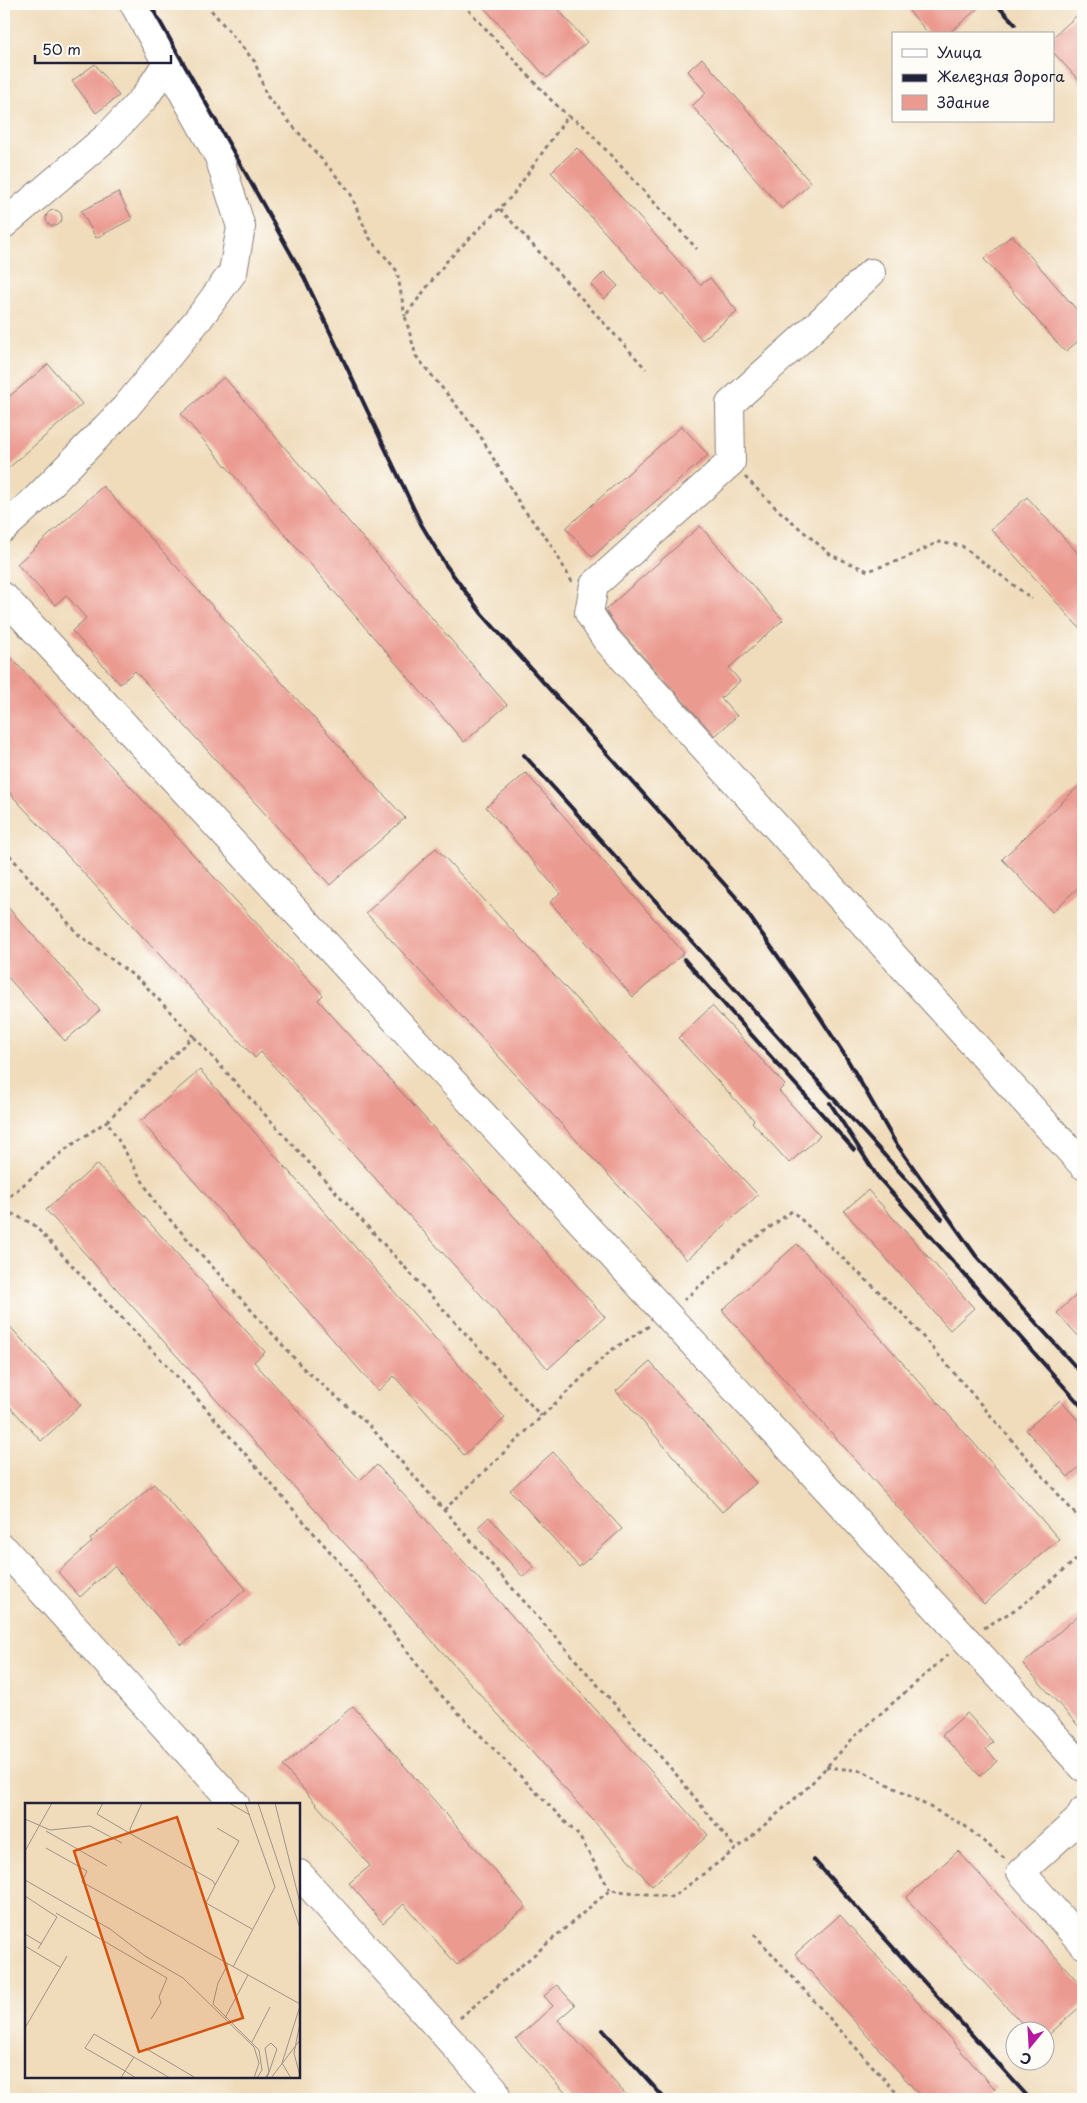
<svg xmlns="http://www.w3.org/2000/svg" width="1087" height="2103" font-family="'Playpen Sans',sans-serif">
<rect width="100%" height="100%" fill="#fdfcf7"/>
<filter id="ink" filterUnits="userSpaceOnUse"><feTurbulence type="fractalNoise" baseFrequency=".02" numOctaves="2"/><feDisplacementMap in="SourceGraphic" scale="10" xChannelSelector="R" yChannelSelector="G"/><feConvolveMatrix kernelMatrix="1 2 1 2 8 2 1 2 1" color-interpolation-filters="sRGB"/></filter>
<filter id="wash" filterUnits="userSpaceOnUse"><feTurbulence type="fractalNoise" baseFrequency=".0096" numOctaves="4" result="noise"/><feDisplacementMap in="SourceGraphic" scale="20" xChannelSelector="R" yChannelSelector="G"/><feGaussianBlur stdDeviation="1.12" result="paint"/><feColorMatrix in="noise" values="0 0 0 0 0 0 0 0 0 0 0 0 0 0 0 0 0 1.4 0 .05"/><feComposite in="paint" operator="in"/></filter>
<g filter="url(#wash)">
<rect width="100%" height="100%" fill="#f0dcbb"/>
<g id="blocks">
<path fill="#eb9a90" d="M481,4H553L587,42L547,78Z
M903,4H983L948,34H929Z
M1083,10V85L1053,52V37Z
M702,58L811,183L782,209L692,106L706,93L688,71Z
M95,64L119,96L96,113L72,81Z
M577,148L700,285L710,278L737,311L702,340L663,293L661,295L551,172Z
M118,192L132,219L96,238L81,211Z
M46 218a8 8 0 1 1 16 0a8 8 0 1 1-16 0Z
M1012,235L1083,317V337L1065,352L984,259Z
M604,272L618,286L604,299L591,285Z
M48,364L82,404L4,472V401Z
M224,377L507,705L464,742L181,414Z
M682,426L708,455L592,557L566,528Z
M103,486L405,818L330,885L135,671L120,684L72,631L86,618L66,595L55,605L17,564Z
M1027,497L1083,559V632L991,529Z
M700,526L783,620L729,668L740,681L721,698L737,716L715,736L618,629L605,610Z
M4,650L323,995L318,1000L605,1317L548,1369L261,1052L255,1058L4,787Z
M526,773L684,953L633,997L550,902L560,893L486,807Z
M1083,782V883L1052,912L1002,859Z
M436,848L758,1195L687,1260L366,913Z
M4,903L100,1010L65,1041L4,973Z
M712,1006L785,1085L779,1091L820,1136L789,1163L752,1122L754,1120L678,1038Z
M200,1070L505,1418L464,1455L394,1376L378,1391L141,1121Z
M97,1164L265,1352L254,1362L360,1480L377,1465L708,1835L652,1886L46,1210Z
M868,1190L974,1308L950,1330L844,1211Z
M797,1244L1059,1539L984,1604L722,1310Z
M1083,1289V1341L1057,1313Z
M4,1320L81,1405L41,1441L4,1400Z
M650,1362L756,1483L722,1512L616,1391Z
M1060,1400L1083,1426V1463L1068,1477L1026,1430Z
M553,1452L622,1529L579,1567L510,1490Z
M154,1484L246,1589L182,1645L114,1566L80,1597L58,1572L92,1542L90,1539Z
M489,1517L534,1567L523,1577L478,1527Z
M1083,1611V1731L1023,1664Z
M353,1706L526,1907L457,1965L404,1904L383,1923L349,1883L370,1866L283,1766Z
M967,1713L993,1742L986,1749L997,1761L980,1776L942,1735Z
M958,1851L1083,1987V2004L1044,2039V2030H1028L906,1898Z
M840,1915L995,2089L984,2099H923L795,1954Z
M557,1985L575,2005L558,2020L630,2099H571L516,2039L553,2006L544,1996Z"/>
</g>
</g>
<g filter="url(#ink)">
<use href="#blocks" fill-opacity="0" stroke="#897f7b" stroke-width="1"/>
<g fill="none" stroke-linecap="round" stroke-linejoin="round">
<defs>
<path id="minor" d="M4,224L108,136L145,97L167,63
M871,273L819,323L730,404L731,462L594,585L589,613L606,639L1083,1165
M4,528L37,498L126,407L200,317L233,272L241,227L219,157L134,4
M4,597L105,704L1083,1767
M4,1549L235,1804
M1083,1811L1078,1820L1021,1872L1083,1944
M299,1874L494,2089L497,2099"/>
</defs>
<use href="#minor" stroke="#897f7b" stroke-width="30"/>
<path stroke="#897f7b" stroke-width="3" stroke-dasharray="4 4" stroke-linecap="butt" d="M206,4L255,62L266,95L350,192L368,236L397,271L405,316
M463,4L549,98L568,116
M500,209L646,369
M745,477L777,509L831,555L868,571L906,558L938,542L962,546L1032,599
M572,582L550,543L521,506L478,432L416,356L405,316L447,261L512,196L568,116L583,125L697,249
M4,849L78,934L142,982L193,1036L107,1121L156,1204L303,1368L369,1425L675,1773L736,1849
M194,1037L541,1416
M4,1201L66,1149L107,1121
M4,1210L33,1224L188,1388L345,1569L438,1692L579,1836L610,1890
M684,1300L746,1245L792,1211L905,1316L1083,1523
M444,1510L610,1351L649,1326
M984,1628L1021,1606L1083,1554
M826,1767L863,1771L965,1826L1005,1859
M754,1934L902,2099
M460,2018L610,1890L673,1897L744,1843L809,1786L856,1735L949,1654"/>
<use href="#minor" stroke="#fff" stroke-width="28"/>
<path stroke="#22223b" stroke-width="4" d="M150,4L304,277L421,524L445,564L482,614L735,896L806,996L846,1057L895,1142L976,1256L1083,1375
M996,4L1015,24
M524,755L942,1219
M684,959L854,1150
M830,1103L877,1176L1083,1408
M814,1860L1030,2099
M603,2030L665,2099"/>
</g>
</g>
<g transform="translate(25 1803)">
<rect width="275" height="275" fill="#f0dcbb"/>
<path fill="none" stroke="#9e9288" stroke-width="1" d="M78,0L72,11L106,31M117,0L105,26L106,31L188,78L190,82L181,100L227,126M204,0L225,12M233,0L275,125M250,0L275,100M0,16L25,27L65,23L97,40M21,28L82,63M21,45L62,68L57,79L275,201M0,48L27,0M0,77L85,126L120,153L158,175L229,244L234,260L229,275M190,82L214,38L192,25M0,93L32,114L13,146M31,110L142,175L134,194L136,200L126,216M0,131L17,141M0,143L35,164M203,161L193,180L188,201L234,247L237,267L232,275M208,164L250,84L220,0M200,215L223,172M275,220L269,250L275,273M0,225L42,153M227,239L245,204M120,245L169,274M109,254L100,268L60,245L69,231L145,275M257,260L275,203M257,260L266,275M96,275L100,268L111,275M240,275L244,269L240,245L246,240L252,246L242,275M246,275L275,237"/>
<path fill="#d45411" fill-opacity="0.15" stroke="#d45411" stroke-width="2.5" d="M152,14L218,215L114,249L49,48Z"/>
<rect width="275" height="275" fill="none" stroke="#22223b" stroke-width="2.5"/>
</g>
<rect width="1087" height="2103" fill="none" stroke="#fdfcf7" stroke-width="20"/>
<rect x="892" y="32" width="162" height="90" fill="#fdfcf7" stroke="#a5a5ac"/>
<rect x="902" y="49" width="25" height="8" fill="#ffffff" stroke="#a5a5ac"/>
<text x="937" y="58" font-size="15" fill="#22223b">Улица</text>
<rect x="902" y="74" width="25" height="8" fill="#22223b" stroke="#a5a5ac"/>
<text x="937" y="82" font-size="15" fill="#22223b">Железная дорога</text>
<rect x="902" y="95" width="25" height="15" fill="#eb9a90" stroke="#a5a5ac"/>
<text x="937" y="108" font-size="15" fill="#22223b">Здание</text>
<g transform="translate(1030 2046) rotate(198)"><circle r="24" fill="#fdfcf7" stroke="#a5a5ac"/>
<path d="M0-4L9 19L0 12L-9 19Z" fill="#b5179e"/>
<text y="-8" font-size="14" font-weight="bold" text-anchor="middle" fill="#22223b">С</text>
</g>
<path d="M35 55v8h136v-8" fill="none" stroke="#22223b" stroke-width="2.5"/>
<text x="42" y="55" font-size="15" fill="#22223b" stroke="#fdfcf7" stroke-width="4" paint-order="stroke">50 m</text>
</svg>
